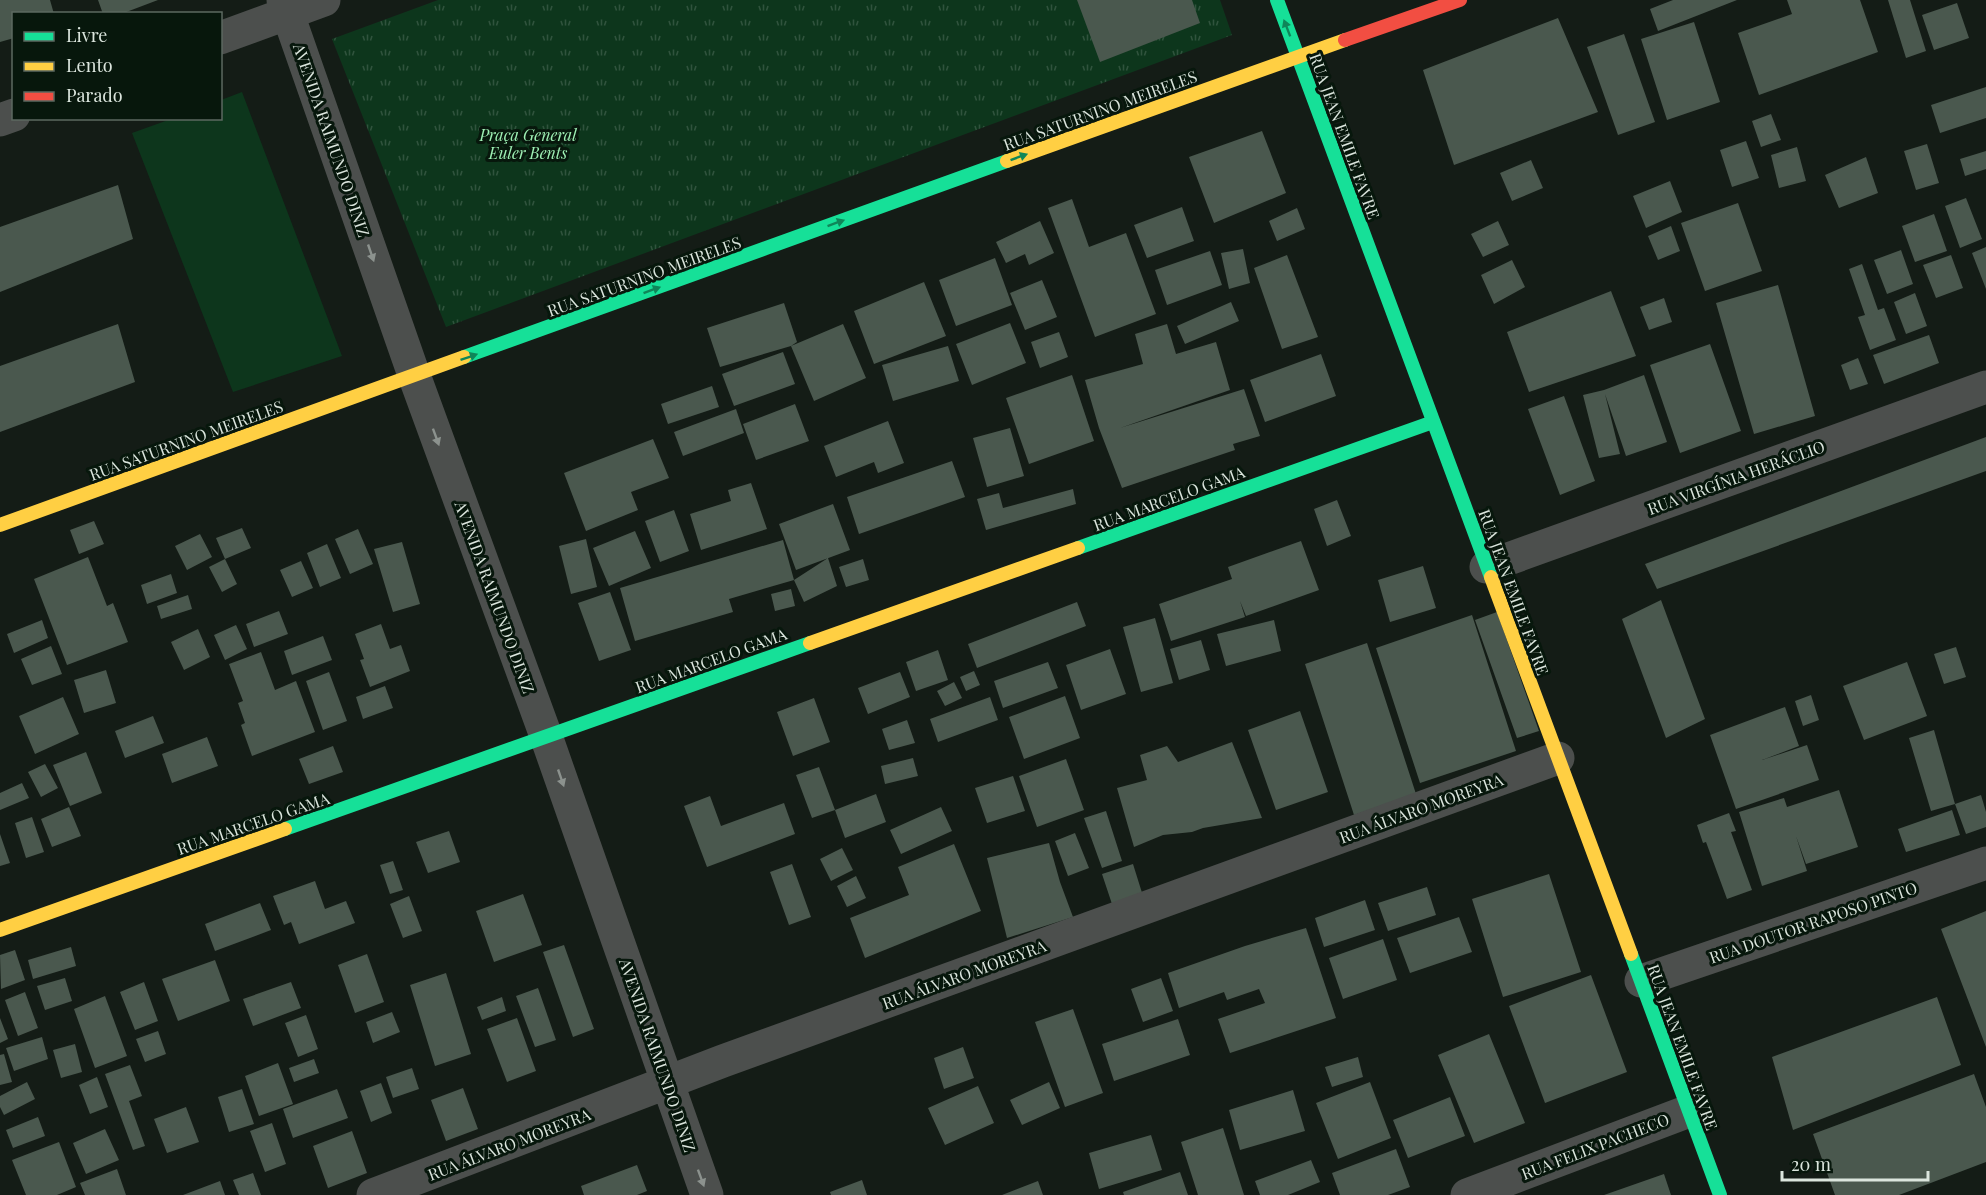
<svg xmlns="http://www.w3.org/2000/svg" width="1986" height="1195" font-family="'Playfair Display',serif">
<defs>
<pattern id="grass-tufts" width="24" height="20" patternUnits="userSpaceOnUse" patternTransform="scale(1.5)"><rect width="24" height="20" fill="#0d361c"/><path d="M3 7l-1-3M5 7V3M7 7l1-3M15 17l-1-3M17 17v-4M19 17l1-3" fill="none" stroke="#30533d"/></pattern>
</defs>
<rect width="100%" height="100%" fill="#141c16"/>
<path fill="url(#grass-tufts)" d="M438,0H1220L1232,35L446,327L332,39Z"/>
<path fill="#0d361c" d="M242,92L342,356L233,392L132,133L171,119L220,118L221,100Z"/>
<path fill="#4a584e" d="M0,0H50L54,14H14V38L0,42Z
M98,0H158L121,14H103Z
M1077,0H1192L1200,23L1100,62Z
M1673,0H1737L1658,31L1650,9Z
M1787,0H1860L1878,52L1759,95L1738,33L1792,14Z
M1888,0H1910L1926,51L1906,58Z
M1957,3L1969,38L1934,50L1922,15Z
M1558,18L1598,112L1454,165L1423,70Z
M1694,22L1720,102L1667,120L1641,39Z
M1624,34L1655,122L1618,135L1587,47Z
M1986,87V118L1940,133L1931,105Z
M1771,114L1781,140L1761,147L1752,121Z
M1262,131L1286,193L1214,223L1189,157Z
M1746,141L1759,178L1732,187L1720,150Z
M1927,144L1939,183L1916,190L1904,151Z
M1797,147L1806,181L1779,188L1771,155Z
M1986,151V169L1965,176L1960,159Z
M1866,157L1878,193L1839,208L1825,175Z
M1531,160L1543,188L1512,201L1500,173Z
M1670,181L1682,212L1646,228L1633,196Z
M118,185L133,239L0,292V227Z
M1966,198L1982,239L1960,248L1945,206Z
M1072,199L1089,247L1126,233L1156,314L1095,337L1048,208Z
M1738,203L1762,271L1705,291L1681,223Z
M1182,207L1194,241L1147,258L1134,225Z
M1297,208L1305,229L1277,241L1269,221Z
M1934,214L1947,251L1915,262L1902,226Z
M1040,221L1054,253L1029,265L1025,254L1006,263L996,242Z
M1498,221L1509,245L1483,257L1471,234Z
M1671,226L1680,251L1658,260L1648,236Z
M1986,247V289L1972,253Z
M1243,249L1250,283L1229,289L1221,253Z
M1901,250L1913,284L1887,294L1874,260Z
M1210,251L1222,285L1167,305L1155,270Z
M1287,255L1318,337L1282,349L1254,268Z
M1951,255L1963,288L1936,298L1923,265Z
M995,258L1012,305L956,326L939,280Z
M1512,260L1525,287L1494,304L1481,275Z
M1862,264L1878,310L1884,308L1896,340L1870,350L1858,317L1865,315L1849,269Z
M1042,280L1057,317L1025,330L1010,293Z
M924,282L946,336L874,364L854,311Z
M1778,285L1815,416L1754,434L1716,303Z
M1611,291L1636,356L1529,392L1507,332Z
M1915,293L1927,326L1906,334L1894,302Z
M1664,298L1672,322L1649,330L1640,307Z
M1231,302L1239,321L1185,344L1177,326Z
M784,303L797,342L791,346L720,367L707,328Z
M1010,323L1026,363L972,385L956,344Z
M118,324L135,382L0,432V366Z
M843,324L866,378L814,401L791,346Z
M1167,324L1176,354L1216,342L1230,390L1120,428L1244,389L1260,436L1233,444L1235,450L1122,488L1099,428L1085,380L1143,364L1135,334Z
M1059,332L1068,357L1040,368L1031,342Z
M1929,335L1939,363L1884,384L1873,355Z
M1710,344L1741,431L1680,453L1650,365Z
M948,346L959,381L893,401L882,365Z
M783,352L795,384L734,406L722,374Z
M1321,354L1336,396L1265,422L1250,380Z
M1858,358L1868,384L1850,390L1841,365Z
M1072,375L1094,441L1029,464L1006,398Z
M1644,375L1667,442L1626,456L1605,394L1620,454L1599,458L1583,395L1604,390Z
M712,386L719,407L668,424L661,404Z
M1564,396L1595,481L1560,495L1528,409Z
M795,404L809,441L756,460L743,424Z
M736,409L744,433L683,456L674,432Z
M888,421L904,463L878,473L874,462L836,477L824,446Z
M1010,428L1024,476L987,487L973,438Z
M1986,437V471L1657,589L1645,564Z
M653,439L669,478L631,492L638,510L586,531L564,473Z
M952,461L965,497L859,534L847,497Z
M751,483L767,529L701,550L690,514L731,501L728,490Z
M1073,489L1076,504L986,530L977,499L999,493L1003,508Z
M1337,500L1351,536L1327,546L1314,509Z
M833,504L850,550L796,570L779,524Z
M674,510L689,551L660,562L645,521Z
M94,521L104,544L79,554L70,530Z
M242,528L251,548L225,559L216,538Z
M358,529L373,564L350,574L335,539Z
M635,531L651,568L609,586L593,548Z
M200,534L212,557L187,570L175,546Z
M586,539L597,587L571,594L559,546Z
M783,540L794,580L729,599L733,612L635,641L620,588Z
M1301,541L1319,590L1246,616L1240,601L1245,617L1171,641L1159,604L1232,579L1228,567Z
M402,542L420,604L393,612L374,549Z
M327,544L341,578L320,587L307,553Z
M88,557L107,606L113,603L128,642L67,665L34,579Z
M828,558L837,586L804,602L794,580Z
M225,559L237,584L222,592L209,567Z
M863,559L869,580L846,587L839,567Z
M301,561L313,588L292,597L280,570Z
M1423,566L1436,608L1390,622L1378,580Z
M171,574L177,593L147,604L141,585Z
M791,589L795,606L775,611L771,594Z
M610,592L631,650L599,661L578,603Z
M188,595L192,609L161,619L157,606Z
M1661,600L1705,719L1666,738L1622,619Z
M1077,602L1086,626L977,668L968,644Z
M279,611L288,634L254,647L246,624Z
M1497,612L1539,731L1517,738L1475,620Z
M1472,615L1516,751L1420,783L1376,648Z
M1155,618L1173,683L1141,692L1123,627Z
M42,620L48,638L14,653L7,634Z
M1274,620L1281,651L1226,666L1217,634Z
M381,624L390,649L401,645L410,671L370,687L360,660L364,659L355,634Z
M236,625L247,649L225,660L214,635Z
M198,629L210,657L184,670L171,642Z
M323,636L332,660L292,675L284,651Z
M1201,640L1210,670L1179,680L1170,649Z
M1367,643L1416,794L1354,815L1305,664Z
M51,646L62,674L32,685L21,659Z
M1956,647L1966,677L1944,684L1934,654Z
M1110,649L1126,694L1081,710L1066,665Z
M938,650L948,680L916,691L906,662Z
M261,652L275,690L296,681L315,732L252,756L241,725L245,723L238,703L243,701L229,664Z
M1048,662L1058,688L1003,708L994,681Z
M1907,662L1927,716L1864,740L1843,686Z
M106,670L116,703L84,713L74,680Z
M974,671L980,685L966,691L960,677Z
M329,672L347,721L323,730L306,681Z
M900,672L910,697L868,714L858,688Z
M954,682L962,698L945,706L937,691Z
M385,686L393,708L363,719L356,697Z
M1811,695L1819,720L1803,726L1795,701Z
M1065,696L1080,738L1024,759L1009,717Z
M63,697L79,734L35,754L19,716Z
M990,697L998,720L938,742L930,719Z
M814,698L830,742L793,756L777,712Z
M1785,707L1799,746L1762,760L1807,745L1819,780L1736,809L1710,735Z
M1300,711L1328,792L1276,810L1248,730Z
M153,716L164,743L125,758L115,731Z
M907,720L915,743L889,750L882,729Z
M1934,730L1955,804L1931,811L1909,738Z
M207,737L218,766L172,783L162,754Z
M1232,742L1262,818L1203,828L1192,832L1163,835L1134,847L1117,788L1147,780L1140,755L1167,746L1178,762Z
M333,746L343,772L309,784L299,759Z
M86,752L102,793L70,806L53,765Z
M913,758L918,776L885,784L881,766Z
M1066,759L1084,810L1037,827L1019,776Z
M45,764L58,788L41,797L28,772Z
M819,767L835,810L812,818L796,775Z
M1013,776L1025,811L987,823L975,788Z
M22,783L29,798L0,810V793Z
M1839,790L1858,847L1806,864L1796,836L1807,871L1762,886L1739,812L1784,798L1787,807Z
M876,794L886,822L845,838L835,810Z
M1981,795L1986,812V827L1966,834L1955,804Z
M710,796L721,826L784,803L795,834L707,867L684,806Z
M69,807L81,836L52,847L41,819Z
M941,807L952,831L901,854L890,830Z
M1952,810L1960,835L1906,852L1898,829Z
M1106,811L1122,861L1102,868L1084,818Z
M1729,813L1736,831L1731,832L1752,890L1727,899L1706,842L1703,843L1697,825Z
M32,817L44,852L26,858L15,823Z
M449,831L460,862L428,873L416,842Z
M1075,833L1089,868L1068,876L1055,841Z
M0,834L10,863L0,866Z
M1049,843L1060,882L1073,917L1007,938L987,858Z
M954,844L981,911L865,958L850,918L909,895L898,867Z
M842,848L853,870L831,881L820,859Z
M393,861L403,890L390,894L380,865Z
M792,864L811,917L789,925L770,872Z
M1133,864L1143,896L1113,907L1102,874Z
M1549,874L1581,972L1503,997L1472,899Z
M856,876L866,898L847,907L837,886Z
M315,881L325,909L346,901L355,923L299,944L291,922L284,925L273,896Z
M1427,887L1436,915L1388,931L1378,903Z
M523,894L542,945L494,962L476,911Z
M409,896L422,931L403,938L390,904Z
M1365,900L1375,930L1324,947L1315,918Z
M260,903L271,930L215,951L205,924Z
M1986,911V1047L1941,929Z
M1459,917L1472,952L1410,973L1397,938Z
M1306,928L1336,1018L1230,1053L1218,1019L1265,1003L1259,989L1227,1000L1224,992L1179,1008L1168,973L1245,946Z
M1383,939L1397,980L1343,999L1329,958Z
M564,945L594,1029L573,1037L543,952Z
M71,947L76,966L33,979L28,960Z
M15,950L25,980L1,989L0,955Z
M367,954L384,1002L355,1013L338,965Z
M215,960L230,1001L178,1021L162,979Z
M446,973L471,1054L435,1066L410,985Z
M1591,975L1627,1072L1545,1103L1509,1006Z
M65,978L72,1001L45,1010L37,986Z
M1161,978L1173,1011L1143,1022L1131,989Z
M144,982L158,1021L135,1030L120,992Z
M291,982L301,1008L253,1026L243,999Z
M538,988L556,1040L535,1047L516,996Z
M25,992L38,1028L18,1036L5,1000Z
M105,996L127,1056L95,1068L74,1009Z
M502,997L506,1011L482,1020L477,1007Z
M1937,997L1961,1065L1793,1130L1772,1057Z
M1073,1009L1103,1093L1065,1107L1035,1022Z
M392,1012L400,1032L373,1043L366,1022Z
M306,1015L318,1049L298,1057L285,1023Z
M0,1018L8,1039L0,1043Z
M517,1018L536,1071L507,1082L487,1029Z
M1178,1019L1190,1055L1114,1081L1102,1044Z
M158,1031L166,1054L145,1062L136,1039Z
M1489,1034L1525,1123L1474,1143L1438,1055Z
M42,1037L48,1059L14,1071L6,1048Z
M75,1044L82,1072L61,1078L53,1050Z
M963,1047L974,1078L944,1089L934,1058Z
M4,1054L12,1082L0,1085V1055Z
M1358,1057L1363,1077L1332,1087L1325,1067Z
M314,1059L319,1073L294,1082L289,1068Z
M278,1063L293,1104L259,1116L245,1076Z
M130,1065L142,1096L129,1101L145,1146L133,1150L105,1074Z
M412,1068L419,1089L393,1098L386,1077Z
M1974,1074L1986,1107V1162L1899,1195H1835L1813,1134Z
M97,1077L108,1107L90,1114L79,1085Z
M27,1082L35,1099L4,1115L0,1107V1096Z
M1049,1082L1060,1108L1022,1125L1010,1100Z
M1370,1082L1391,1138L1338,1159L1316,1103Z
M381,1083L392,1113L371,1122L360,1091Z
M978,1086L994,1123L945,1145L928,1108Z
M463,1088L478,1129L446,1141L431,1100Z
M242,1089L254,1124L229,1132L218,1097Z
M337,1089L348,1118L293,1138L283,1109Z
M1293,1090L1305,1131L1240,1150L1229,1110Z
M1450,1097L1465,1136L1408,1158L1393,1120Z
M186,1107L199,1142L167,1153L154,1119Z
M38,1117L45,1136L13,1148L6,1130Z
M272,1123L286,1164L265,1172L250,1131Z
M1223,1128L1244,1195H1198L1181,1142Z
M105,1129L119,1160L86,1174L73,1143Z
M352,1131L367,1173L328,1188L313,1146Z
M1151,1135L1162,1170L1099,1189L1089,1153Z
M59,1142L76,1187L57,1195H26L12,1160Z
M1396,1149L1410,1187L1388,1195H1340L1332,1173Z
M1311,1160L1320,1182L1288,1195H1260L1255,1181Z
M637,1165L647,1191L637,1195H584L581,1186Z
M117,1169L126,1195H85L80,1183Z
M1180,1172L1188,1195H1124L1123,1192Z
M253,1173L261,1195H239L233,1180Z
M1664,1174L1671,1195H1604Z
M862,1180L867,1195H831L830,1192Z
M220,1181L225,1195H183Z
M1038,1181L1043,1195H1002Z"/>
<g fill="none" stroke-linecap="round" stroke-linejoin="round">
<path stroke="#4c4f4d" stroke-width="33" d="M283,0L414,375L546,736L707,1195
M220,38L324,0
M0,120L14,115
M1486,567L1986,387
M1641,981L1986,863
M373,1195L723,1061L1558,758
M1467,1195L1689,1111"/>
<path stroke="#16e098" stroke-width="14" d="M1277,0L1491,577
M464,357L1007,161
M1078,548L1433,422
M285,829L810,643
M1631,954L1720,1195"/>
<path stroke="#ffcf43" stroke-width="14" d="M1007,161L1345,40
M0,525L464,357
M1491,577L1631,954
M810,643L1078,548
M0,930L285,829"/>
<path stroke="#f24e42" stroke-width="14" d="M1345,40L1460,0"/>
</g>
<defs><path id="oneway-solid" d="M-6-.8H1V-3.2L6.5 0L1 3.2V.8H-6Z" transform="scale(1.5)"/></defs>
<g fill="#0f8659">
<use href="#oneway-solid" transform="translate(1287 28) rotate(-111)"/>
<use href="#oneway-solid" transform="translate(1019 157) rotate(-20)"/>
<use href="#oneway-solid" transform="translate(836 223) rotate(-20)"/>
<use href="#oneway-solid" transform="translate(652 290) rotate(-20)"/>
<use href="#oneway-solid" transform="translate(469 357) rotate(-19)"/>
</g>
<g fill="#8c928e">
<use href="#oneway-solid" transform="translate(371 253) rotate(71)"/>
<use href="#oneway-solid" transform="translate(436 437) rotate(70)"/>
<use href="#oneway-solid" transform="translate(561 778) rotate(71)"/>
<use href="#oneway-solid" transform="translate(701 1178) rotate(70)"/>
</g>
<g text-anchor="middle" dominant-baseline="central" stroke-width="6" stroke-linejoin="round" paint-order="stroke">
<g font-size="16" fill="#dbe5dd" stroke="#07170c">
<text transform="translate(1100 110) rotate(-20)">RUA SATURNINO MEIRELES</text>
<text transform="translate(1345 136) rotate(70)">RUA JEAN EMILE FAVRE</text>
<text transform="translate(332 140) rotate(71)">AVENIDA RAIMUNDO DINIZ</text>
<text transform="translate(644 276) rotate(-20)">RUA SATURNINO MEIRELES</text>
<text transform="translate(186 440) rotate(-20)">RUA SATURNINO MEIRELES</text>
<text transform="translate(1736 477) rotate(-20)">RUA VIRGÍNIA HERÁCLIO</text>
<text transform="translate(1169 498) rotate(-20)">RUA MARCELO GAMA</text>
<text transform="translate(1514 592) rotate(70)">RUA JEAN EMILE FAVRE</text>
<text transform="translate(495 597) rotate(70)">AVENIDA RAIMUNDO DINIZ</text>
<text transform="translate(711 660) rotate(-20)">RUA MARCELO GAMA</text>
<text transform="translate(1421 808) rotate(-20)">RUA ÁLVARO MOREYRA</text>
<text transform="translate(253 823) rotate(-19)">RUA MARCELO GAMA</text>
<text transform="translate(1813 922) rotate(-19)">RUA DOUTOR RAPOSO PINTO</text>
<text transform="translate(964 974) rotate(-20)">RUA ÁLVARO MOREYRA</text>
<text transform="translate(1683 1047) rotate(70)">RUA JEAN EMILE FAVRE</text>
<text transform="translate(658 1055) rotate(71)">AVENIDA RAIMUNDO DINIZ</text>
<text transform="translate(509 1144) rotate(-21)">RUA ÁLVARO MOREYRA</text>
<text transform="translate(1595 1146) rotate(-21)">RUA FELIX PACHECO</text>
</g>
<g font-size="16" font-style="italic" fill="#9ef0b4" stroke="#07170c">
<text x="528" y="134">Praça General<tspan x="528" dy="18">Euler Bents</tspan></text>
</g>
</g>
<rect x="12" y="12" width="210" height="108" fill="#07170c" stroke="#5c6960" stroke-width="1.5"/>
<rect x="24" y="32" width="30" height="9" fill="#16e098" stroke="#5c6960" stroke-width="1.5"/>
<text x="66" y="42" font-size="18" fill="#dbe5dd">Livre</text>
<rect x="24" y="62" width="30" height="9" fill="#ffcf43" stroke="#5c6960" stroke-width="1.5"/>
<text x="66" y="72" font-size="18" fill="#dbe5dd">Lento</text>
<rect x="24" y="92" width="30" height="9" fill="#f24e42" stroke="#5c6960" stroke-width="1.5"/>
<text x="66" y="102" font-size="18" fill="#dbe5dd">Parado</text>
<path d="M1782 1171v9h146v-9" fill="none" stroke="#dbe5dd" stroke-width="3"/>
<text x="1791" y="1171" font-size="18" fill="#dbe5dd" stroke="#07170c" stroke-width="4.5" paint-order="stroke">20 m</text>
</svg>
